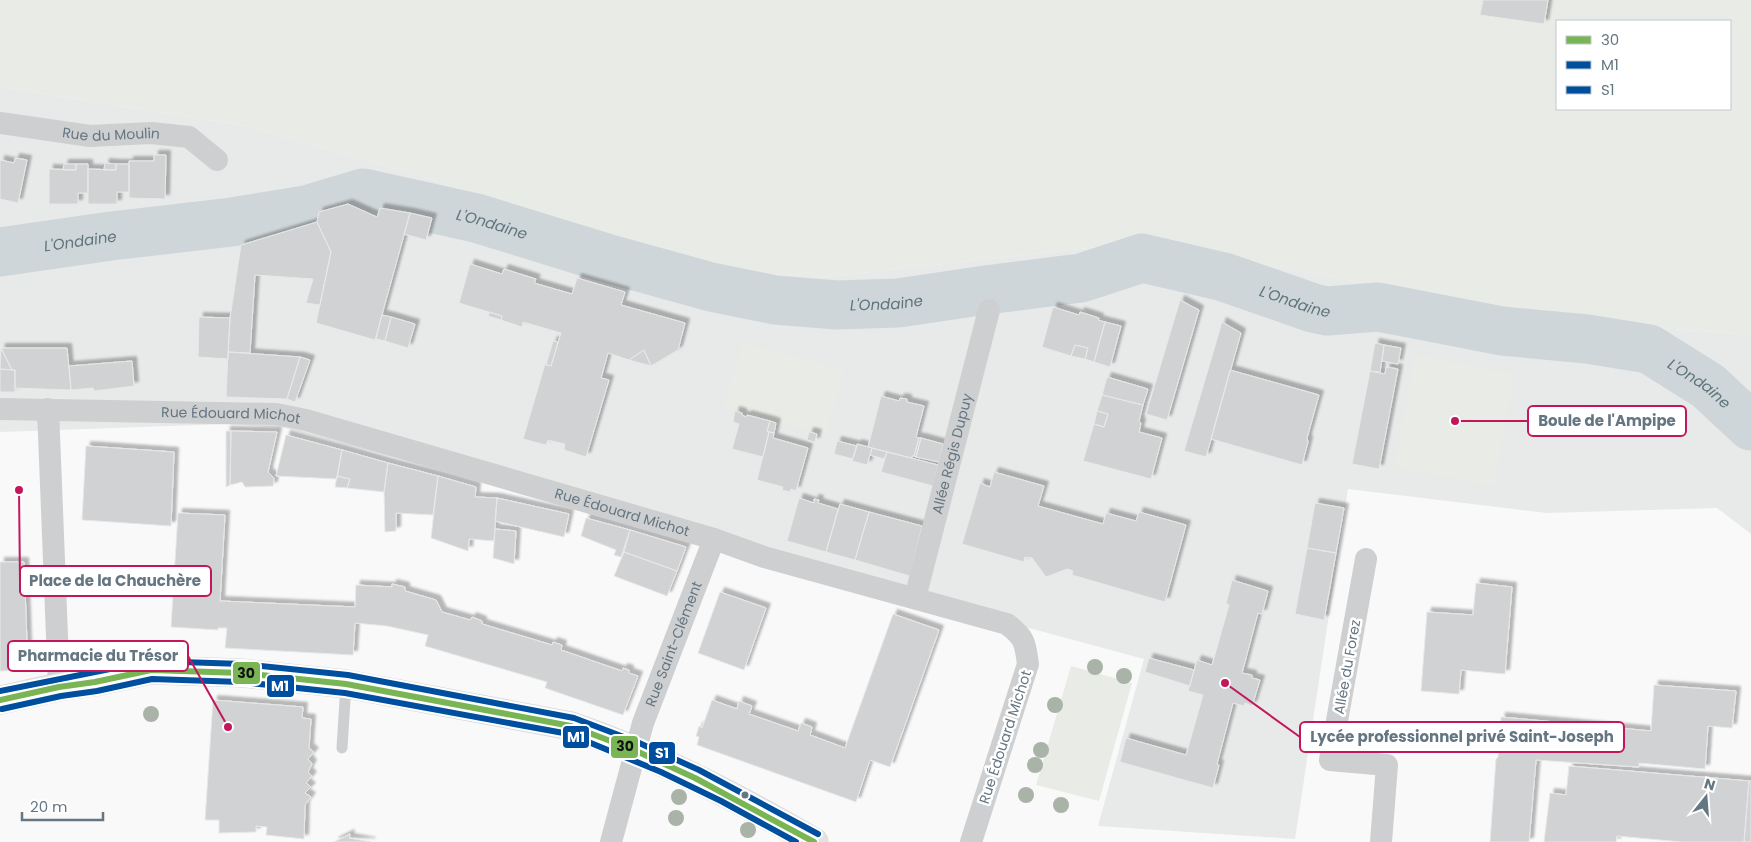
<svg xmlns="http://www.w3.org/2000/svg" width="1751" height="842" font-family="Poppins,sans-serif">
<defs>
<filter id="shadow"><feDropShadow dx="4.5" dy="-4.5" stdDeviation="1" flood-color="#0004"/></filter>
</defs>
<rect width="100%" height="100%" fill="#f9f9f9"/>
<path fill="#e8e9e9" d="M0,87L246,126L417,175L760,284L1144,242L1568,321L1751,335V534L1717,508L1547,513L1348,489L1295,839L1098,826L1144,659L285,428L227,424L0,432Z"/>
<path fill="#e8ebe6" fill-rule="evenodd" d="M0,0H1751V335L1568,321L1144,242L760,284L417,175L246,126L0,87ZM1557,21H1730V109H1557Z
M742,342L844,370L826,436L724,408Z
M1415,355L1515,374L1494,486L1394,468Z
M1071,666L1132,683L1099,801L1036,785Z"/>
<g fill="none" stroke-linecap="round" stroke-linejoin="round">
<path stroke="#ced6d9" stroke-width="49" id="s1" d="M0,252L111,236L232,222L306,210L363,193L476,218L606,258L711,287L775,300L837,305L898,303L986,290L1081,278L1142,258L1224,277L1313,308L1327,311L1378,307L1502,331L1587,339L1649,349L1708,386L1751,426"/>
</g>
<path fill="#d0d2d3" stroke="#e8e8e8" filter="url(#shadow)" d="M1483,0H1548L1544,24L1480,15Z
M154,155H166L165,199L129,198V161H154Z
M15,158L27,160L18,203L0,199V160L14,163Z
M105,163L116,164V170H104Z
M64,164H76V170H63Z
M76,164H88V193H78V204H49V169L76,170Z
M116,164H129V192H117V204H88V169L116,170Z
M348,204L377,217L380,208L410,213L375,340L316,323L331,252L317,222L319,212Z
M410,213L432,218L426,240L404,234Z
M317,222L331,252L320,305L306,303L313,279L255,275L250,353L228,352L230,318L241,245Z
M470,264L502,274L504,269L536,279L534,283L572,294L577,278L625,292L621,305L685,323L678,350L651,366L644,350L629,360L608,353L601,378L609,380L586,457L564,450L565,444L548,440L546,445L523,439L545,364L551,366L561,333L523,322L522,327L501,320L502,316L459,303Z
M1180,300L1199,310L1167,420L1146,414Z
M1053,307L1079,315L1080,312L1099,318L1098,320L1105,322L1094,362L1085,359L1088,348L1075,345L1071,356L1042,347Z
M490,312L502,316L501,320L488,316Z
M382,315L391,317L385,341L376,339Z
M199,317L230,318L228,359L198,357Z
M391,317L415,324L408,348L385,341Z
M1105,322L1121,326L1110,367L1094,362Z
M1222,322L1241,333L1206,457L1184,451Z
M553,341L558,342L551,366L546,365Z
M1375,343L1384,345L1380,372L1370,371Z
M1075,345L1088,348L1085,359L1071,356Z
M1384,345L1401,348L1398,364L1382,361Z
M1,348L12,370L0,369Z
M1,348H67L71,390L15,388V370H12Z
M644,350L651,366L629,360Z
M228,352L300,357L287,399L226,397Z
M300,357L310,360L295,402L287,399Z
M132,361L134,386L94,391L93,388L71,390L69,366Z
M1386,367L1398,369L1379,469L1352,464L1370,371L1385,374Z
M0,369L15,370V392H0Z
M1230,370L1319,395L1307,438L1308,442L1302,465L1211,439Z
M1107,377L1148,389L1143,405L1102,395Z
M1102,395L1143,405L1139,421L1141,423L1139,432L1162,438L1151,479L1083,461L1094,424L1104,427L1108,414L1097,411Z
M881,396L899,401L900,398L907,399V402L924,406L916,437L919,438L914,456H912V458L868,447Z
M735,411L742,413V415L746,417L747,415L770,421L767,431L769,432L763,457L732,449L739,424L733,422Z
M1097,411L1108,414L1104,427L1094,424Z
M770,421L776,423L774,433L767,431Z
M226,431H231L230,485L226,487Z
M231,431L277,432L268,472L274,478L273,486L245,487L242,482L230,485Z
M769,432L774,433L773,438L808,448L796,491L791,489L790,492L782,490L783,487L757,480Z
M809,432L817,434L815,442L807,440Z
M286,435L342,450L337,479L276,476Z
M919,438H921L916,457L914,456Z
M921,438L943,444L939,462L916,457Z
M837,441L857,446L853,459L834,454Z
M857,444L872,448L867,465L852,461Z
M86,446L174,452L171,526L82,520Z
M872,448L887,452L884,459L870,455Z
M342,450L388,463L384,492L347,488L350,479L337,476Z
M887,452L938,465L933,486L881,472Z
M388,463L438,476L433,515L396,513V531L385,532L384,492Z
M994,472L1044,486L1038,506L1103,524L1106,513L1136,521L1139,512L1186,525L1165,602L1072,575L1073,571L1067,569L1046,577L1032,558L1025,557L1024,562L962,544L980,483L990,487Z
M337,476L350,479L347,488L335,487Z
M438,476L476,487L475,497L497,498L494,541L469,539L468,551L431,538Z
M497,498L569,514L564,537L495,521Z
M799,498L814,503V499L819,500L818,503L838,509L826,552L787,541Z
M1315,503L1344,508L1336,553L1307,548Z
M840,504L869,512L855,560L826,552Z
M869,512L922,526L910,576L855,560Z
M178,513L225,515L220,601L355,607L356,585L392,587V584L405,587V591L436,600L442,612L470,620L472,617L482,621V624L552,645L553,642L562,645L561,650L622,671L623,668L629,670V673L638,676L623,715L545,688L547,682L425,646L428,635L387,626L355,623L353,655L225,648L227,628H218V630L171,627Z
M586,518L630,530L621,557L614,555L616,550L581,536Z
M495,529L516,531L514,564L493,558Z
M630,530L686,547L677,571L624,552Z
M1307,548L1336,553L1324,620L1295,614Z
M624,552L677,571L667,596L614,576Z
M0,562H24L28,670L0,671Z
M1232,580L1268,591L1262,614L1258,613L1242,673L1252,675V678L1260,680L1252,706L1245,703L1244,706L1233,703L1217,764L1219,765L1213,788L1120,762L1126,738L1186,755L1203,695L1188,691L1197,660L1212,665L1229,605L1226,604Z
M1476,583L1512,587L1505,674L1461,670L1459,694L1421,691L1427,612L1473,615Z
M720,592L766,608L744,670L698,653Z
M893,614L939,630L890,767L870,760L856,802L697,745L699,737L696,736L699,726L702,728L712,700L737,709L739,701L752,706L749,714L798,731L801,723L812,727L810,735L845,748Z
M1149,658L1194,670L1190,686L1145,672Z
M1654,685L1736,691L1732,728L1708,726L1705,769L1639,763V767L1536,760L1529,842H1490L1496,759L1498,757L1501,717L1651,731Z
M213,700L303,707L302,718L311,719L309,748L314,752L308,759L312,764L308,772L312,776L306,783L311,787L305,793L311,797L305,805L304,839L266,835L267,827L256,826V832L219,833V820H205Z
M1569,766L1749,781L1744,842H1682L1617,836L1616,842H1544L1550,793L1566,795Z
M1749,781H1751V842H1744Z
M350,834L349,838L371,842H334Z"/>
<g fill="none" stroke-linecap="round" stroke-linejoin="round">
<defs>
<path id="secondary" d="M0,700L59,687L95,682L151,670L242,673L346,684L571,726C656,755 736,797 814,842"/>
</defs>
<use href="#secondary" stroke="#d5d6d7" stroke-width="29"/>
<path stroke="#cecfd0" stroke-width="11" d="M342,748L346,684"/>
<g stroke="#cecfd0" stroke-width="22">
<path id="s2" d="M0,123L90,136L151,133L189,137L217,160"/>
<path id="s3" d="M0,409L276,414L306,420L714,539L764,557L1007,624C1025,638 1025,642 1028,664L971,842"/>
<path d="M48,409L59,687"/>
<path d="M1366,559L1330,760L1387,765L1381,842"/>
<path id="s4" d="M915,598L989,310"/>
<path id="s5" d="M611,842L643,723L714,539"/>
</g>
<use href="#secondary" stroke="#e1e2e2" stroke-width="28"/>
<defs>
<path id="bus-1" d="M0,700L59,687L95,682L151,670L242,673L346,684L571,726L634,750L695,778L814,842"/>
<path id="bus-2" d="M2,709L61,696L97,691L152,679L241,682L345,693L569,734L661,772L721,801L796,842"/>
<path id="bus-3" d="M0,691L150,661L243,664L348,675L574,718L637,742L699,770L818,834"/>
</defs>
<use href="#bus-1" stroke="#fff" stroke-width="10"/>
<use href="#bus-2" stroke="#fff" stroke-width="10"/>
<use href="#bus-3" stroke="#fff" stroke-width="10"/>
<use href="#bus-1" stroke="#79b555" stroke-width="6"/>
<use href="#bus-2" stroke="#004f9f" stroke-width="6"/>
<use href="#bus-3" stroke="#004f9f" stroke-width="6"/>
</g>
<g fill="#a9b3a7">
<circle cx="1095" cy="667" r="8"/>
<circle cx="1124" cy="676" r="8"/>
<circle cx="1055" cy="705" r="8"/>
<circle cx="151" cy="714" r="8"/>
<circle cx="1041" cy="750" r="8"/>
<circle cx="1035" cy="765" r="8"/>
<circle cx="1026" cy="795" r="8"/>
<circle cx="679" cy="797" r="8"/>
<circle cx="1061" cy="805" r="8"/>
<circle cx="676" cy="818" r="8"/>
<circle cx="748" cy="830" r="8"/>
</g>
<circle fill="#657683" stroke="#fff" stroke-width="2" cx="745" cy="795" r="4.5"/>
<g text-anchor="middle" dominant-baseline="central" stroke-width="5" stroke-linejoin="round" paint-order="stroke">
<g font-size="14" fill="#657683" stroke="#fff">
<text stroke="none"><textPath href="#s2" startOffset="112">Rue du Moulin</textPath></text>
<text stroke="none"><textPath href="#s3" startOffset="231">Rue Édouard Michot</textPath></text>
<text stroke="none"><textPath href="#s4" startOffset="149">Allée Régis Dupuy</textPath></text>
<text stroke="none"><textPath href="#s3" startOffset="636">Rue Édouard Michot</textPath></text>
<text stroke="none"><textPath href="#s5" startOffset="208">Rue Saint-Clément</textPath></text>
<text transform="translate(1347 667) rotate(-80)">Allée du Forez</text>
<text transform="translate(1005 737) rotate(-72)">Rue Édouard Michot</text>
</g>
<g font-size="15" font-style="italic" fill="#60757c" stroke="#fff">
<text stroke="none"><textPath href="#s1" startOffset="501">L'Ondaine</textPath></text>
<text stroke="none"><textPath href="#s1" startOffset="81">L'Ondaine</textPath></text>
<text stroke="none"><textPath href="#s1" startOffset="1326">L'Ondaine</textPath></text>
<text stroke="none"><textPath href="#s1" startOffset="906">L'Ondaine</textPath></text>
<text stroke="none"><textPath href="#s1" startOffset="1746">L'Ondaine</textPath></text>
</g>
</g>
<path fill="none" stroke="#c2185b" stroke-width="2" d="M1455 421L1528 421M19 490L20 581M228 727L188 656M1225 683L1300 737"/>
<g fill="#c2185b" stroke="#fff" stroke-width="2">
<circle cx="1455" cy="421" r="5"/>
<circle cx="19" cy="490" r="5"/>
<circle cx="228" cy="727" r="5"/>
<circle cx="1225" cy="683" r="5"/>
</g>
<g fill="#fff" stroke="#c2185b" stroke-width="2">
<rect x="1528" y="406" width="158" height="30" rx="5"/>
<rect x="20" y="566" width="191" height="30" rx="5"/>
<rect x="8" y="641" width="180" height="30" rx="5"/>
<rect x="1300" y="722" width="324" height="30" rx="5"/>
</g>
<g font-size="15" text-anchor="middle" font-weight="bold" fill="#657683">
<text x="1607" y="426">Boule de l'Ampipe</text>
<text x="115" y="586">Place de la Chauchère</text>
<text x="98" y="661">Pharmacie du Trésor</text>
<text x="1462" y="742">Lycée professionnel privé Saint-Joseph</text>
</g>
<g stroke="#fff" stroke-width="2">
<rect x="232" y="661" width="29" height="24" rx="5" fill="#79b555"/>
<rect x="266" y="674" width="29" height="24" rx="5" fill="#004f9f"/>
<rect x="562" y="725" width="28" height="24" rx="5" fill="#004f9f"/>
<rect x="610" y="735" width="29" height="24" rx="5" fill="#79b555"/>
<rect x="648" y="741" width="28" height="24" rx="5" fill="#004f9f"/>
</g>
<g font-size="14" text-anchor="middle" font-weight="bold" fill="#fff">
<text x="280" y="691">M1</text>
<text x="576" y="742">M1</text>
<text x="662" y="758">S1</text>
</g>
<g font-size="14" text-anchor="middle" font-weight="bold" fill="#111">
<text x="246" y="678">30</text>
<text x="625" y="751">30</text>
</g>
<rect x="1556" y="20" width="175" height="90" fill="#ffffff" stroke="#c1c8cd"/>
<rect x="1566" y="36" width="25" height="8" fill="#79b555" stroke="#c1c8cd"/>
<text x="1601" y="45" font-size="15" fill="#657683">30</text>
<rect x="1566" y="61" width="25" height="8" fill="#004f9f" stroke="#c1c8cd"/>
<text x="1601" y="70" font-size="15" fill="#657683">M1</text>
<rect x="1566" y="86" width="25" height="8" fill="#004f9f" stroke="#c1c8cd"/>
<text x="1601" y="95" font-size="15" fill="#657683">S1</text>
<g transform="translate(1706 797) rotate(17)" stroke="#ffffff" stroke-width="4" paint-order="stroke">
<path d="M0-4L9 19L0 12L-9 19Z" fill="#657683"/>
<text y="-8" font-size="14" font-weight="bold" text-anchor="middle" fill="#657683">N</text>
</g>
<path d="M22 812v8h81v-8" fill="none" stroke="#657683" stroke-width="2.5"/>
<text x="30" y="812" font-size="15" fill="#657683" stroke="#ffffff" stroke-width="4" paint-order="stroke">20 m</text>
</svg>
